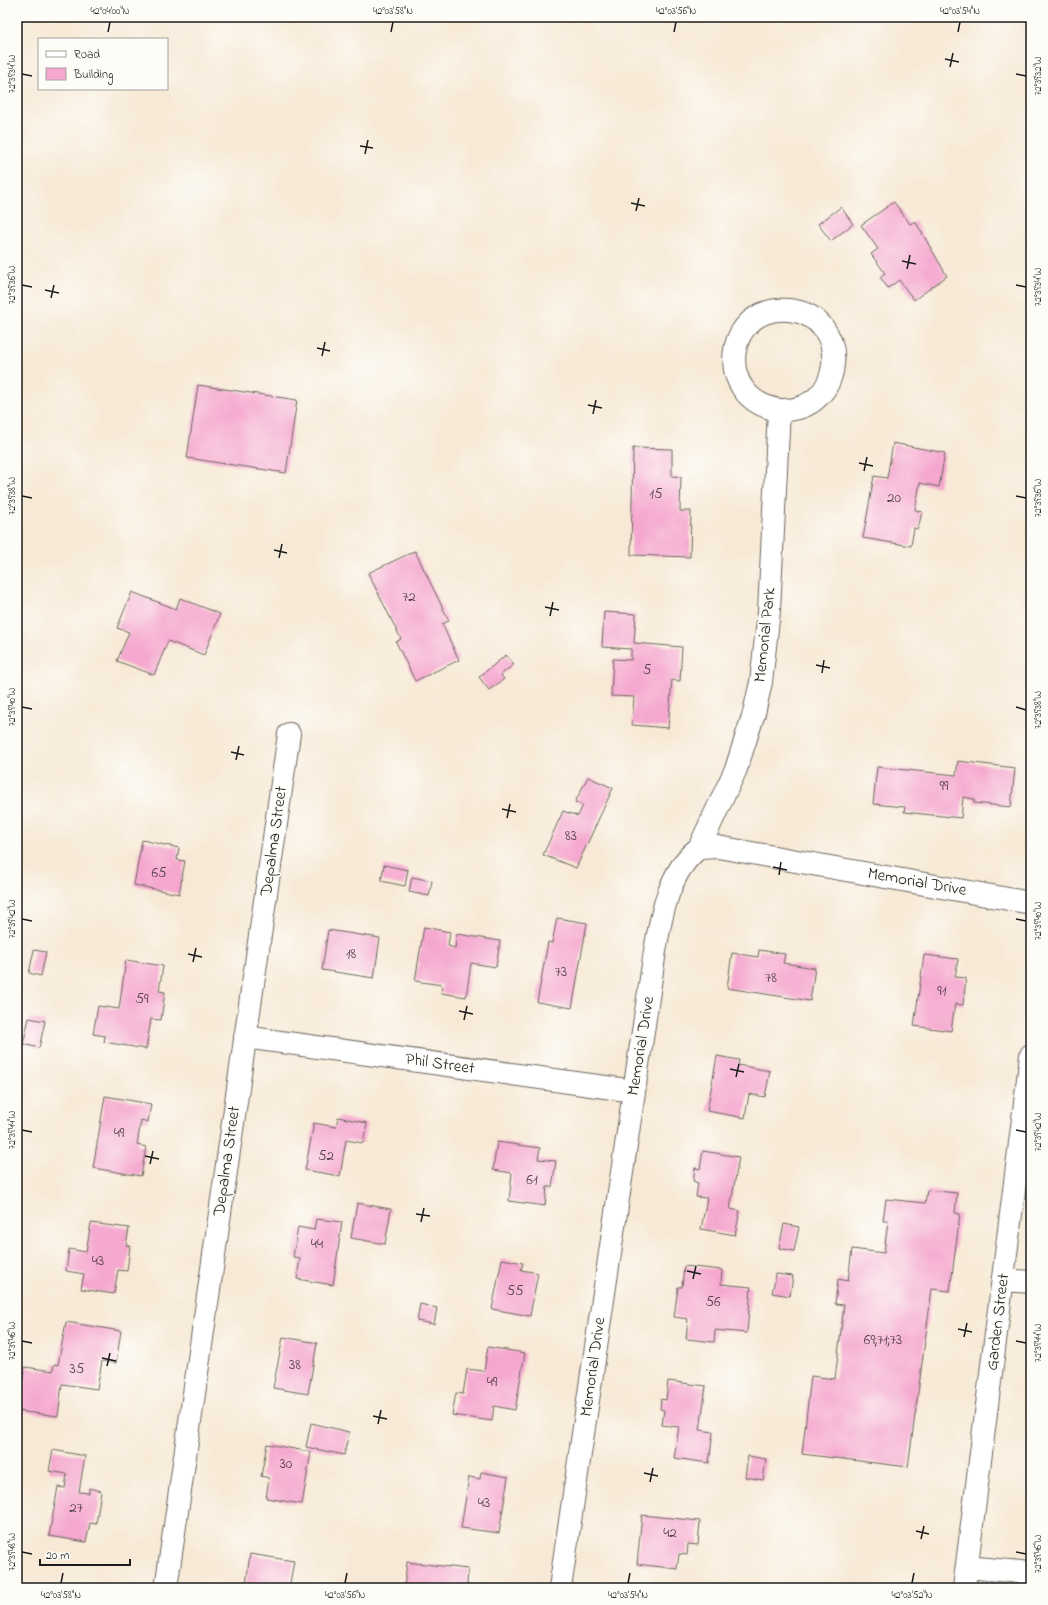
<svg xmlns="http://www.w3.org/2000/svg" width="1048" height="1605" font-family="'Indie Flower',sans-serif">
<rect width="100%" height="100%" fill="#fdfcf7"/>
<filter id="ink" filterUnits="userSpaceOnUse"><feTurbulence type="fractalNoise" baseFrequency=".025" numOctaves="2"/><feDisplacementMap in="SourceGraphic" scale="8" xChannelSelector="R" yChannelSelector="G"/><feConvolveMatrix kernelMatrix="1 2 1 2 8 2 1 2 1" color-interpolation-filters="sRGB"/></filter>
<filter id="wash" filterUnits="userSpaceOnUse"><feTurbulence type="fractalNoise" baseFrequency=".012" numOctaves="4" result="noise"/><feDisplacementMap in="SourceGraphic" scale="16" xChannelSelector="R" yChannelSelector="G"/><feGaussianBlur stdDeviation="0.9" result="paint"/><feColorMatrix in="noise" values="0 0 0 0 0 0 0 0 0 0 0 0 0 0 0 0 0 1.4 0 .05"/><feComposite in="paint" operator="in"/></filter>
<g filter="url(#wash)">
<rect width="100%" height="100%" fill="#f7e9d5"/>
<g id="blocks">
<path fill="#f5a7cf" d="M894,202L910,224L915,221L947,276L914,300L899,280L888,288L880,277L885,273L871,254L878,249L861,225Z
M841,207L853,224L831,241L818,224Z
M198,385L297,400L286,473L187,458Z
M893,443L945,453L939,487L920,483L915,510L922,512L918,529L914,528L911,546L863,538L874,476L887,478Z
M633,448L672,449V476L681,477L680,511H691L690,557L631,555Z
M415,551L449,621L442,624L459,660L415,681L396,642L401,639L368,573Z
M132,592L176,609L180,598L220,614L204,655L168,641L154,675L117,661L129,632L117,628Z
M604,612L636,614L634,643L682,647L680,681L672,680L668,728L632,725L634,697L611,696L613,659L631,660V649L602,647Z
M506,655L514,664L501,675L504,679L489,690L479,677Z
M958,761L1015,768L1011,807L974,803V799L963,797L961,818L904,812L905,807L873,804L877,767L956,775Z
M588,777L613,788L576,868L543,855L563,811L578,816L583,805L575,802Z
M142,840L179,848L177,860L185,861L179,894L134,885Z
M384,865L408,870L405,886L381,881Z
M412,877L432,881L429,896L409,892Z
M557,918L587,923L572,1008L537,1002L548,942L552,943Z
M424,927L450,932L448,946L455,948L457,934L500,941L496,967L471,963L466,997L441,993L442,985L415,981Z
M328,930L380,938L374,978L322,970Z
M34,950L46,952L41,976L29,973Z
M759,950L785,954L783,963L815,968L810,1001L727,988L732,953L758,957Z
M924,955L958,959L955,977L966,978L963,1005L955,1004L951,1031L914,1026Z
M126,960L163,966L159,991L165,992L161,1020L151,1019L146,1049L104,1042L105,1036L93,1034L98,1006L119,1009Z
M29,1018L45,1021L39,1048L23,1044Z
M717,1056L739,1060L738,1065L770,1071L765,1097L749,1094L745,1118L707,1111Z
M105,1096L151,1104L148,1122L141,1120L137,1145L146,1147L141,1176L93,1168Z
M338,1117L367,1123L363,1143L346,1140L340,1176L305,1170L314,1123L336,1127Z
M497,1142L540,1148L538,1159L556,1161L552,1187H547L545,1206L509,1201L512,1173L493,1170Z
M703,1151L739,1157L730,1209L740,1211L735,1235L701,1229L707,1198L696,1197L698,1183L693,1181L695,1168L700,1169Z
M927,1190L957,1193L955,1213L960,1214L950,1291L932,1289L908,1467L802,1454L811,1376L835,1379L844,1305L835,1304L838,1279L848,1281L852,1249L884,1253L888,1221H883L886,1199L925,1203Z
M357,1203L391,1209L385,1244L351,1238Z
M316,1219L342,1222L333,1285L297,1279L300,1258L293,1257L298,1227L314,1230Z
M91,1223L129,1228L126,1245L130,1246L127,1271L118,1270L114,1294L81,1289L84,1274L66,1271L69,1249L86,1252Z
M784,1224L799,1227L794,1251L779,1248Z
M502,1259L523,1263L521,1270L538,1273L530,1316L492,1309Z
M684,1266L722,1270L721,1284L751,1287L747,1333L715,1330L714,1342L686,1339L688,1319L674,1317L678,1287H682Z
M776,1274L793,1276L790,1296L772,1293Z
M420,1304L437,1308L434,1324L417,1321Z
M66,1322L121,1331L116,1363L102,1361L97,1389L62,1384L58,1416L17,1411L25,1367L53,1371L54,1364L58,1365Z
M283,1337L317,1343L308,1394L273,1388Z
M488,1347L525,1353L515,1410L494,1406L492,1421L452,1415L456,1393L463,1394L467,1369L484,1371Z
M668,1381L706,1386L700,1430L713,1432L709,1463L674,1458L679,1427L662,1425L664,1410L660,1409L661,1399L666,1400Z
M311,1423L349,1432L344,1455L306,1447Z
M267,1444L311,1452L302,1504L266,1498L269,1478L261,1476Z
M53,1450L85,1456L79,1492L89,1493V1488L101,1491L96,1524L90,1523L86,1542L49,1536L58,1487L65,1488L67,1474L49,1471Z
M748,1456L766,1459L763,1480L745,1477Z
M481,1472L508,1477L499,1533L461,1528L469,1477L480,1479Z
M642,1515L700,1521L698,1545L688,1544L687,1555L679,1554L677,1569L637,1564Z
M250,1554L294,1561L289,1588H254L255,1586L246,1584Z
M407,1562L468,1569L467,1585L484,1588H404Z
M836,1584L857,1587V1588H835Z"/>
</g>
</g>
<g filter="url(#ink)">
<use href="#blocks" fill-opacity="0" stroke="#69645d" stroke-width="1"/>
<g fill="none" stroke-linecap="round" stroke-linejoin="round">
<defs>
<path id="minor" d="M699,848L736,769L754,713L761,682L769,611L779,410C712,399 724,304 789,310C853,316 846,414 779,410
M245,1037L634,1091
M1003,1280L1031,1282
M967,1567L1031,1573
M166,1588L289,734
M560,1588L655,951C661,916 669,870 699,848L718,847L1031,903
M964,1588L1031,1055"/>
</defs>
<use href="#minor" stroke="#69645d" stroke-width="24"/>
<use href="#minor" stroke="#fff" stroke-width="22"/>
</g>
</g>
<path fill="none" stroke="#1c1c1c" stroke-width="1.5" d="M108,32L110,22M391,32L393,22M674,32L676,22M958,32L960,22M945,59L959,62M950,67L953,53M22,74L32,76M1016,74L1026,76M360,146L373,148M365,154L368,140M631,203L645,206M636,211L639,198M902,261L916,264M907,269L910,255M22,285L32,287M1016,285L1026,287M45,290L59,293M51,298L54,285M317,348L330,351M322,356L325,342M588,405L602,408M593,414L596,400M859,463L873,466M864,471L867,457M22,496L32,498M1016,496L1026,498M274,550L287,553M279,558L282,544M545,607L559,610M550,616L553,602M816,665L830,668M822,673L824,660M22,707L32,709M1016,707L1026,710M231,752L244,755M236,760L239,746M502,809L516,812M507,818L510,804M773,867L787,870M779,875L781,862M22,919L32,921M1016,919L1026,921M188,954L202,957M193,962L196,948M459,1011L473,1014M464,1020L467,1006M730,1069L744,1072M736,1077L739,1064M22,1130L32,1132M1016,1130L1026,1132M145,1156L159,1159M150,1164L153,1151M416,1214L430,1216M421,1222L424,1208M687,1271L701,1274M693,1279L696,1266M958,1329L972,1332M964,1337L967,1323M22,1341L32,1343M1016,1341L1026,1343M102,1358L116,1361M107,1366L110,1353M373,1416L387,1419M378,1424L381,1410M644,1473L658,1476M650,1482L653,1468M916,1531L929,1534M921,1539L924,1526M22,1552L32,1554M1016,1552L1026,1554M61,1583L63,1573M345,1583L347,1573M628,1583L630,1573M912,1583L914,1573"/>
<g text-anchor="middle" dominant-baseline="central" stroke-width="3" stroke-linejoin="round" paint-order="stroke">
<g font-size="15" fill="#523f49">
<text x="656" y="494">15</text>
<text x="894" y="498">20</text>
<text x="409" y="597">72</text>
<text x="647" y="670">5</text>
<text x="944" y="786">99</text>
<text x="571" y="836">83</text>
<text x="159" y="873">65</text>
<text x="351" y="954">18</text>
<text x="561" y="972">73</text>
<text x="771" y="978">78</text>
<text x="942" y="991">91</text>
<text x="142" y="999">59</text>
<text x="119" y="1133">49</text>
<text x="326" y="1156">52</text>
<text x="532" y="1180">61</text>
<text x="317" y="1244">44</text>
<text x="98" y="1261">43</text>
<text x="515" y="1291">55</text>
<text x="713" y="1302">56</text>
<text x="883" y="1340">69;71;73</text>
<text x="295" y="1365">38</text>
<text x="77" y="1369">35</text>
<text x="492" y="1382">49</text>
<text x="286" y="1464">30</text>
<text x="484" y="1503">43</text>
<text x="76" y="1508">27</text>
<text x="670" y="1533">42</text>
</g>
<g font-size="17" fill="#1c1c1c" stroke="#fdfcf7">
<text transform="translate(765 635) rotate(-84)">Memorial Park</text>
<text transform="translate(274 841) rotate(-82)">Depalma Street</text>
<text transform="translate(917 882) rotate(10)">Memorial Drive</text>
<text transform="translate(641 1046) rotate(-81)">Memorial Drive</text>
<text transform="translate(440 1064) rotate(8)">Phil Street</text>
<text transform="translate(227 1161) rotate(-82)">Depalma Street</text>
<text transform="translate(998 1322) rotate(-83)">Garden Street</text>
<text transform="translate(593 1367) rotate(-82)">Memorial Drive</text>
</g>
</g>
<rect width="1048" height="1605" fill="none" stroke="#fdfcf7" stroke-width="44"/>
<rect x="38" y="38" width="130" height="52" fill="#fdfcf7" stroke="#a3a29f"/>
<rect x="46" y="51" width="20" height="6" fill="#ffffff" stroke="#a3a29f"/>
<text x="74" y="58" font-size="12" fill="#1c1c1c">Road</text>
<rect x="46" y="68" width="20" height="12" fill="#f5a7cf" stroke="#a3a29f"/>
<text x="74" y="78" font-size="12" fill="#1c1c1c">Building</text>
<path d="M40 1559v6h90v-6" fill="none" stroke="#1c1c1c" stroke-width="2"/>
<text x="46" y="1559" font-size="12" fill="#1c1c1c" stroke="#fdfcf7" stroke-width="3" paint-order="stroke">20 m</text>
<rect x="22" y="22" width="1004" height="1561" fill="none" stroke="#1c1c1c" stroke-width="1.5"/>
<g font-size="10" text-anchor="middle" fill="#1c1c1c">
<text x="110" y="14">42°04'00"N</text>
<text x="393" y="14">42°03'58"N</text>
<text x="676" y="14">42°03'56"N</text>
<text x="960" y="14">42°03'54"N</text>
<text transform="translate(11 74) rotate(-90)" y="4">72°39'34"W</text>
<text transform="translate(1037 76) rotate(-90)" y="4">72°39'32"W</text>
<text transform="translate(11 285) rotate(-90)" y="4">72°39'36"W</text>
<text transform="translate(1037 287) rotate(-90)" y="4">72°39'34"W</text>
<text transform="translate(11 496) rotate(-90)" y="4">72°39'38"W</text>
<text transform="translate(1037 498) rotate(-90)" y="4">72°39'36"W</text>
<text transform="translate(11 707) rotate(-90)" y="4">72°39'40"W</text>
<text transform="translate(1037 710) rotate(-90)" y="4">72°39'38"W</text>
<text transform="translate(11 919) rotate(-90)" y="4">72°39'42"W</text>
<text transform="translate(1037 921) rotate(-90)" y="4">72°39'40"W</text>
<text transform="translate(11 1130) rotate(-90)" y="4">72°39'44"W</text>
<text transform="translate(1037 1132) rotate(-90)" y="4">72°39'42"W</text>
<text transform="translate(11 1341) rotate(-90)" y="4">72°39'46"W</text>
<text transform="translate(1037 1343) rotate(-90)" y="4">72°39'44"W</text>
<text transform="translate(11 1552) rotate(-90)" y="4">72°39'48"W</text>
<text transform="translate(1037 1554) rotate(-90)" y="4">72°39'46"W</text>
<text x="61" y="1598">42°03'58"N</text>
<text x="345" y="1598">42°03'56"N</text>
<text x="628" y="1598">42°03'54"N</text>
<text x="912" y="1598">42°03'52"N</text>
</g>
</svg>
